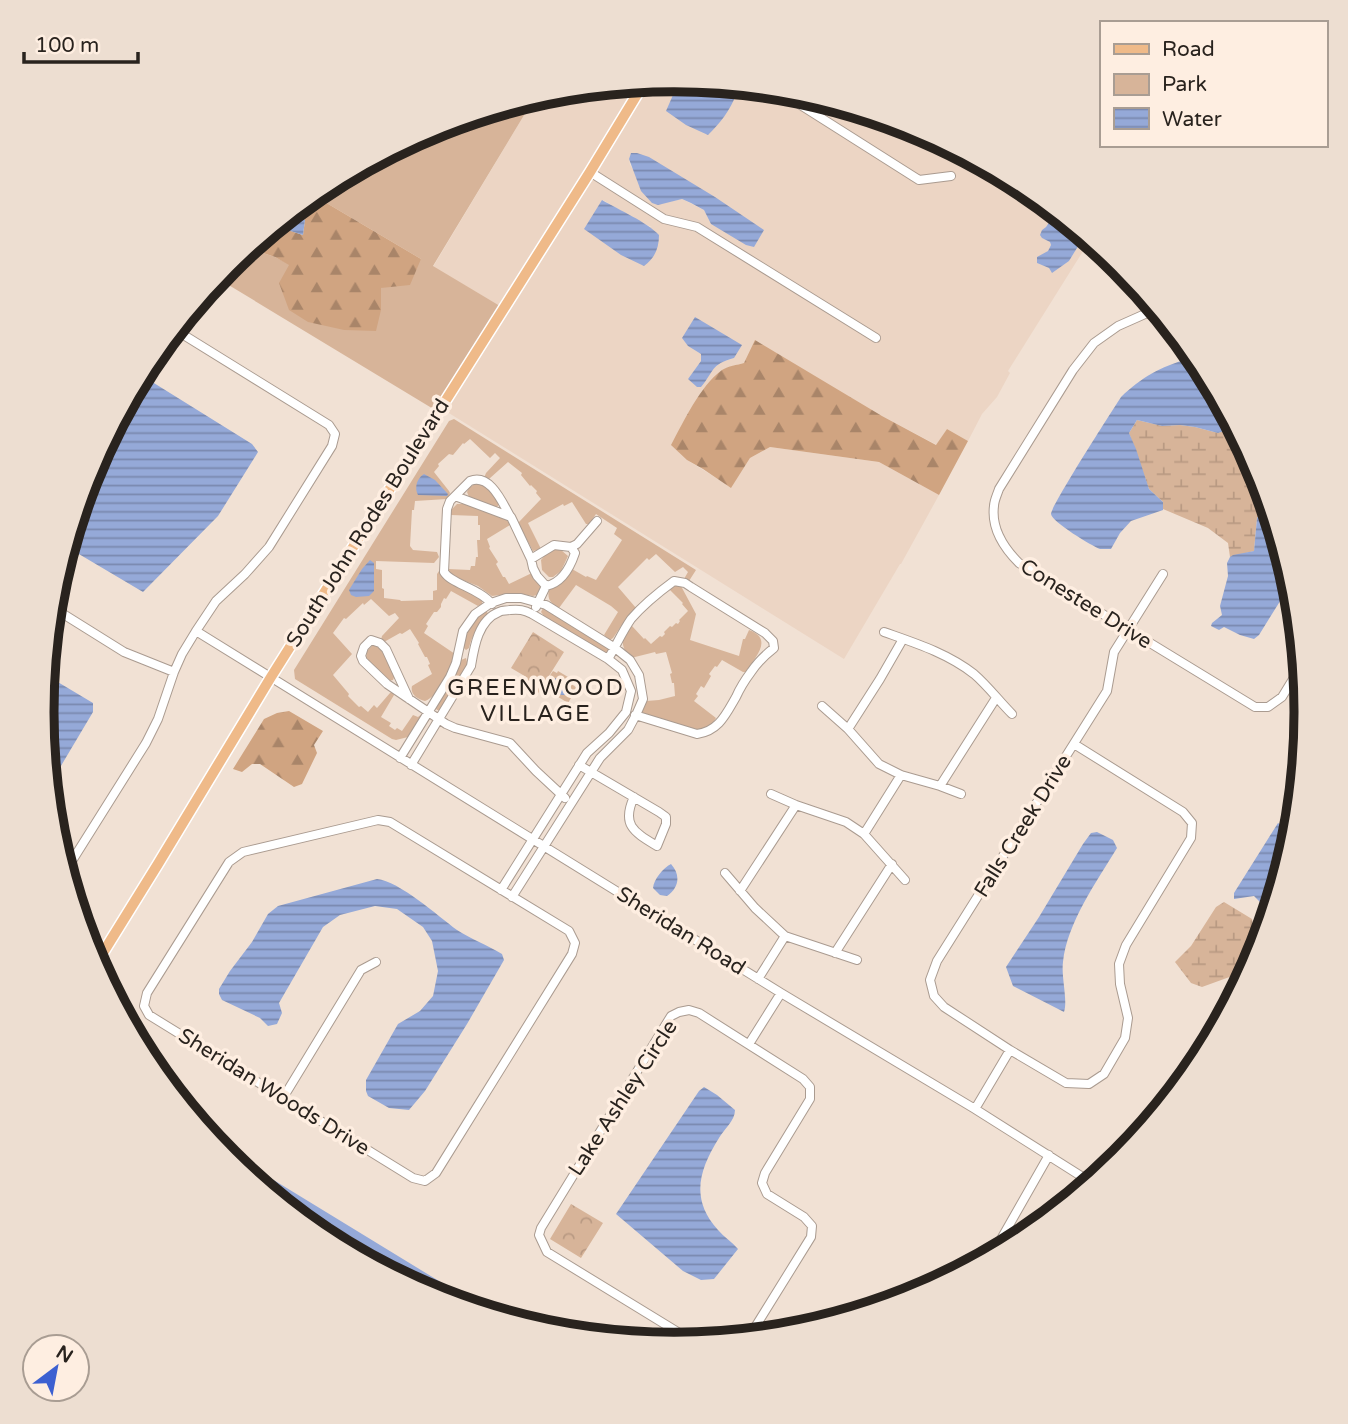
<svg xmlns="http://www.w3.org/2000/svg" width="1348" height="1424" font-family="'Varela Round',sans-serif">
<defs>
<pattern id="forest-firs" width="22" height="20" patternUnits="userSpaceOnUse" patternTransform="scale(1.75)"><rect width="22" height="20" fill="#d0a481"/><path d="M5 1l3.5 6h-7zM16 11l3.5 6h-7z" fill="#a98569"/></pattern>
<pattern id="wetland-marsh" width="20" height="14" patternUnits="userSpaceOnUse" patternTransform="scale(1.75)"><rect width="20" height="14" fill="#d7b499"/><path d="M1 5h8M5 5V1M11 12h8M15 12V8" fill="none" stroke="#b99a83"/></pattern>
<pattern id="park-crowns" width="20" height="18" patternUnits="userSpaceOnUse" patternTransform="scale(1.75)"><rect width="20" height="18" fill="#d7b499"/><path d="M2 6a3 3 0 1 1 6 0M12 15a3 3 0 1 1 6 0" fill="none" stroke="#b99a83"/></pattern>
<pattern id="water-rules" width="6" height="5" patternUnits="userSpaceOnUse" patternTransform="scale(1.75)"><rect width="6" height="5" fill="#95a9d8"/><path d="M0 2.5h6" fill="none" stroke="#7a89af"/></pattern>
</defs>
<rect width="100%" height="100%" fill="#f1e1d4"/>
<path fill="#ecd5c4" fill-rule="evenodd" d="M674,80L682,81L673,95L736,94L727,85L798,92L916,128L1025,187L1056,212L1046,227L1042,230V238L1050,242L1051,245L1048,251L1037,263L1049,268L1052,272L1069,261L1085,235L1090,240L1008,371L1010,373L997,397L982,414L968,441L947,429L937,445L882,416L744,363L725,368L687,460L731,487L750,458L770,447L879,462L939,495L901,564H900L844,659L444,410L648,83ZM631,153L754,247L711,224L704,210L682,199L658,204L630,165L629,159ZM603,200L642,223L652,227L584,229ZM688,346L734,358L722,362L710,371L705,382L688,379L701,361V354Z
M639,84L500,306L433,267L535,97L551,92Z"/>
<path fill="#d7b499" d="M535,97L433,266L500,306L435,410L217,278L227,265L248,248L275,257L381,310V288L421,259L313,195L323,186L433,128Z
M454,419L696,570L689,581L684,579L688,572L683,567L675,572L656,554L649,560L647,558L618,587L636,608L626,619L613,638L610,640L604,635L618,612L611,606L576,585L559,608C550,603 547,599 549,589L572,569L586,577L587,576L596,580L622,540L614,534L617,528L596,514L589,524H586L572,502L564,506L563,504L528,523L541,549L533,551L518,523L541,499L536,493L537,491L531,485L530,486L521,475L522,473L508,462L489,479L486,480L484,478L486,473L500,458L495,453L490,458L470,439L464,444L463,443L453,455L449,454L438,464L439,466L434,472L449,491L450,493L447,499L415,501L414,510H412L410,546L413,550L437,552L439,557L434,563L376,561V569L382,570V588L384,589V598L400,600L401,601L433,600V591L437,590V574L439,571L482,600V604L478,606L451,591L446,599L444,598L441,604V607L437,612H434L426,624L428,626L424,633L455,654C453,667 438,697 425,701C417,699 410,694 412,686L432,674L428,665L430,664L427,657H425L418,644L419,643L410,629L402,634L400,633L384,642L381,640L382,636L399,618L395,613L389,616L371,599L364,605L363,603L346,619L344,618L333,633L352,654L333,675L349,694L348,696L359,707L361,706L368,712L374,705L377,708L390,693L393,692L394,695L381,717L391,723L389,726L395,730L397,728L402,731L413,715L418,717L422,714L408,737L396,740L392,739L295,679L294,670L449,421Z
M476,483C487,486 493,494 500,503L497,507H495L469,497L467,492L469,488Z
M457,504H464L509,520L511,523L510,525L487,539L490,547L489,548L498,562L496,564L503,577H505L509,584L534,572L543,584L537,595L533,596L516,593L492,596L478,586L455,577L448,572V569L470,570L471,566H475L476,557H478L477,540H480V525H478V516L451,515V510Z
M556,548L561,550L568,556L561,571L553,577H549L542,570L541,560L546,554Z
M679,584L681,586L696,614L690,640L739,656L743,639H745L749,630C774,639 755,657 746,672H743L722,660L717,667L715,666L709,674L711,676L704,688L701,686L696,694L698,696L694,701L716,718C713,723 710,727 703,729C692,731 649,719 641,711L646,701L659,700L675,696L674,683H672L670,674L672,673L666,652L656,654L655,652L631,658C620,646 620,639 632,626L644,639L645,638L651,644L660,636L662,637L665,634L664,632L670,626L672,627L676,623L678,624L680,621L679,620L688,611L682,604L683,603L670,590L671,588Z
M543,608L610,648L607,654H605L544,616L541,612Z
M485,611H487L488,616C479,626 472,634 469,648L466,650L463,647C466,631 472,621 485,611Z
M372,646H375L380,648L395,675L393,680L388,681L366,658L367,651Z
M466,658L468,666L441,710H437L435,707L461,660Z
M553,671L557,673L558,671L568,677L566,680L577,688L568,703L542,687Z"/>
<path fill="url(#forest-firs)" d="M313,195L421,259L410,285L381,288V310L376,331L344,330L308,322L289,310L279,283L289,265L275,257L248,248L275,226L303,235L305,220L292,212Z
M755,340L882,416L936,445L947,429L968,441L939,495L879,462L770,447L750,458L731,488L703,469L687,460L671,445C684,421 700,386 722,370C728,366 737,365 744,363Z
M289,711L323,731L314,745L317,753L302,784L294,787L260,764H252L242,772L233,769L264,719L277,713Z
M380,1246L433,1281L434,1280L493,1314L432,1296L369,1262Z"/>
<path fill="url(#wetland-marsh)" d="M1137,420L1162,426L1180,425L1195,427L1218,433L1230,429L1234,425L1258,471L1264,489L1261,499L1263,510L1257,518L1254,551L1230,557L1228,543L1208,528L1163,509V502L1149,489L1129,433Z
M1224,902L1252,919L1255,936L1253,947L1235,975L1202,987L1191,983L1175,962L1191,946L1216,907Z"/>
<path fill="url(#park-crowns)" d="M533,632L564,652L537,695L523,687L528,678L511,668Z
M571,1204L603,1223L581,1258L550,1239Z"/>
<path fill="url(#water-rules)" d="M682,81L727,85L736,94C731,110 719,124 708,135L686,125L666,111L673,95Z
M631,153H637L649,157L715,197L764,230L754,247L746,245L711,224L704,210L691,203L682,199L658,205L652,203L641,191L629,159Z
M602,200C619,210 647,222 659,235C659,248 655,258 644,266L621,255L584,229Z
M292,212L305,220L303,235L275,226Z
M1056,212L1085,235L1069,261L1052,273L1049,268L1037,263V257L1048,251L1051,245L1050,242L1042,238L1040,235L1042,230L1046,227Z
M695,317L742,345L734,358C710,365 715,370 701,387H697L688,379L701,361V354L688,346L682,338Z
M1188,359L1200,361L1234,425L1230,429L1218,433L1195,427L1180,425L1162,426L1137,420L1129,433L1136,449L1149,489L1163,502V510L1131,521L1120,533L1111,549C1109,549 1101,549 1100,549C1092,546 1052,522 1051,514C1051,506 1112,411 1121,397C1142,377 1160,367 1188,359Z
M141,375L252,444L258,452L218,516L143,592L67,547L90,470Z
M424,474L435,480L448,494L447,496L418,495C414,488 417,478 424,474Z
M1263,510C1279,521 1286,563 1292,582L1259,635L1254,639L1240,635L1224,627L1219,630L1211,626L1212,623L1222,615L1220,606L1228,576L1227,563L1230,557L1233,555L1254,551L1257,518Z
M370,560L374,563V591L369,596L356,597L351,595L349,590L362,569Z
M46,675L93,703V712L49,786L42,712Z
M556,678L563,680L564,684L570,689L568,695H561L553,690L552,681Z
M1278,823L1294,833V836L1271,910L1266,919L1260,908V902L1254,896L1234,899V893Z
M1097,832L1113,840L1117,848C1097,881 1067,923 1063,962C1061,977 1068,1000 1064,1012L1013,986L1006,967L1039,917L1083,844L1091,833Z
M671,864C681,875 679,888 667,896L660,895L653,888C654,879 663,868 671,864Z
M377,879C399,881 438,916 457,930C471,939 487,945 502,954L504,960L467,1024L425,1091L409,1110L389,1108L368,1096L366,1091V1080L398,1024L420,1011L433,996L438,971L432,941L423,927L397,909L375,906L340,915L323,927L279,1003L282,1013L277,1024L268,1026L260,1018L222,1000L219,994V989L230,971L252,942L268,914L278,906Z
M704,1087L717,1095L735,1110C735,1121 724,1129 719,1138C699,1170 690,1199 718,1230C724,1237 732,1242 738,1249L714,1279L701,1280L683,1271L616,1214L699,1091Z"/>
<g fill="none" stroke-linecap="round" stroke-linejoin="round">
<path stroke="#95a9d8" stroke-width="8" d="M222,1153L477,1309"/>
<defs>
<path id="minor" d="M777,90L919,180L951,176
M590,172L664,219L697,227L876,338
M1158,310L1145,314L1118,326L1094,343L1073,370L999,489C997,495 994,501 994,506C991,529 1004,548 1019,563L1255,707H1268L1282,697L1301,666
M455,496L470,481C490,473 502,502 510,516
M571,547L577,544L597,521
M531,559L554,545L571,547L575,553C570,568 562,583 546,586
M492,604C479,588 451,584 444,572L447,509L450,501L455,496L511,517L531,559L533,568L537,576L546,586L536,607
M52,607L124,652L174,672
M196,631L781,993L975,1109L1092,1183
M884,632C915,643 947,653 974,674C988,686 999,701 1012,714
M608,659C616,646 622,632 631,619C643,605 659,592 674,581L685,583L691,587L765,633L773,641L774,648C765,655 757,663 751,672C745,680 740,688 736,697C726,714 719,731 697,734L635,715
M409,699L386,649L380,643L371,640L364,647L361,656L363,661L387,684L446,724L455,728L510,743L536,771L565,798
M822,706L848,729L879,764L901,775L940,786L961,794
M848,729L880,679L903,639
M1074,744L1183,812L1192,823L1191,838L1126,945L1119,964L1120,984L1128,1018L1125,1038L1104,1074L1089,1084L1066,1083L1010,1050L944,1007L934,996L930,980L937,961L1107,691L1114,652L1163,574
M400,758L450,677L456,663L463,631L475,614L491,603L506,598H521L546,605L615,648L630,660L639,675L643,699L636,715L628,730L600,758L512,897
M411,765L471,666C474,648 478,620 499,612C502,610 506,611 510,610C519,609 524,610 532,614L608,659L622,670L631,691L626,712L609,733L587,753L501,890
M579,765L659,812L666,817V824L657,846C634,832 621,825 634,797
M940,786L996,698
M771,794L796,805L846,822L864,834L905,880
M378,820L390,822L569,931L575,943L572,954L436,1173L425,1181L413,1178L149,1015L144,1006L147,993L229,862L243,852Z
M864,834L901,775
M65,872L146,743L158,719L174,672L182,654L196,631L216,601L245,574L269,547L332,446L335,434L329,425L174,329
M725,873L755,908L785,936L857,960
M740,891L796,805
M835,953L892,864
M758,979L785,936
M749,1044L781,993
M283,1098L361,970L376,962
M975,1109L1010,1050
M992,1255L1049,1155
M694,1342L547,1252L539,1235L541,1228L671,1016L679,1012L689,1010L699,1013L803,1079L810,1087V1099L765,1173L762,1183L767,1194L804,1217L812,1226L811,1237L749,1337"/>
<path id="major" d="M96,964L158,864L271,677L590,172L644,83"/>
</defs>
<use href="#minor" stroke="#aa9b90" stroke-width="10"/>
<use href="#major" stroke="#fff" stroke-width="13"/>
<use href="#minor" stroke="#fff" stroke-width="8"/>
<use href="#major" stroke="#efba89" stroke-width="10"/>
</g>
<g text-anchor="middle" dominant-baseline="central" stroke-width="7" stroke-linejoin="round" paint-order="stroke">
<g font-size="21" fill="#29231e" stroke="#feeee1">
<text transform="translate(368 523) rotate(-58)">South John Rodes Boulevard</text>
<text transform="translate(1086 604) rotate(32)">Conestee Drive</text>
<text transform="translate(1023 826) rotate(-58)">Falls Creek Drive</text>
<text transform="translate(681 931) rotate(32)">Sheridan Road</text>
<text transform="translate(274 1092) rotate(32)">Sheridan Woods Drive</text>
<text transform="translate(623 1098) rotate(-57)">Lake Ashley Circle</text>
</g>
<g font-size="23" letter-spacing="2" fill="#29231e" stroke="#feeee1">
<text x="536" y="688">GREENWOOD<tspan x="536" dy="26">VILLAGE</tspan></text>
</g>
</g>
<path d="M0 0H1348V1424H0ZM54 712a620 620 0 1 1 1240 0a620 620 0 1 1-1240 0Z" fill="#edded1" fill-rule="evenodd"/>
<path fill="none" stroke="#29231e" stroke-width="9" d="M54 712a620 620 0 1 1 1240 0a620 620 0 1 1-1240 0Z"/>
<rect x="1100" y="21" width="228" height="126" fill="#feeee1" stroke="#a99d93" stroke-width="2"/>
<rect x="1114" y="44" width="35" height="10" fill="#efba89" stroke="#a99d93" stroke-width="2"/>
<text x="1162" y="56" font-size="21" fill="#29231e">Road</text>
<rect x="1114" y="74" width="35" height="21" fill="#d7b499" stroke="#a99d93" stroke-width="2"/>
<text x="1162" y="91" font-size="21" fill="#29231e">Park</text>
<rect x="1114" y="108" width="35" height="21" fill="url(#water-rules)" stroke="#a99d93" stroke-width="2"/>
<text x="1162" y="126" font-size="21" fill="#29231e">Water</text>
<g transform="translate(56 1368) rotate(32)"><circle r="33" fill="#feeee1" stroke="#a99d93" stroke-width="2"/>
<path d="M0-5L12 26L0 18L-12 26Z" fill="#3c60d1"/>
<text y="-10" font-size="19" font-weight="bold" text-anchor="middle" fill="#29231e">N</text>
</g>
<path d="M24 52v10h114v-10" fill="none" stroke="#29231e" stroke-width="3.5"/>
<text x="35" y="52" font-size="21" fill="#29231e" stroke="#feeee1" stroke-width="5" paint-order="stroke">100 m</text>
</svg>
